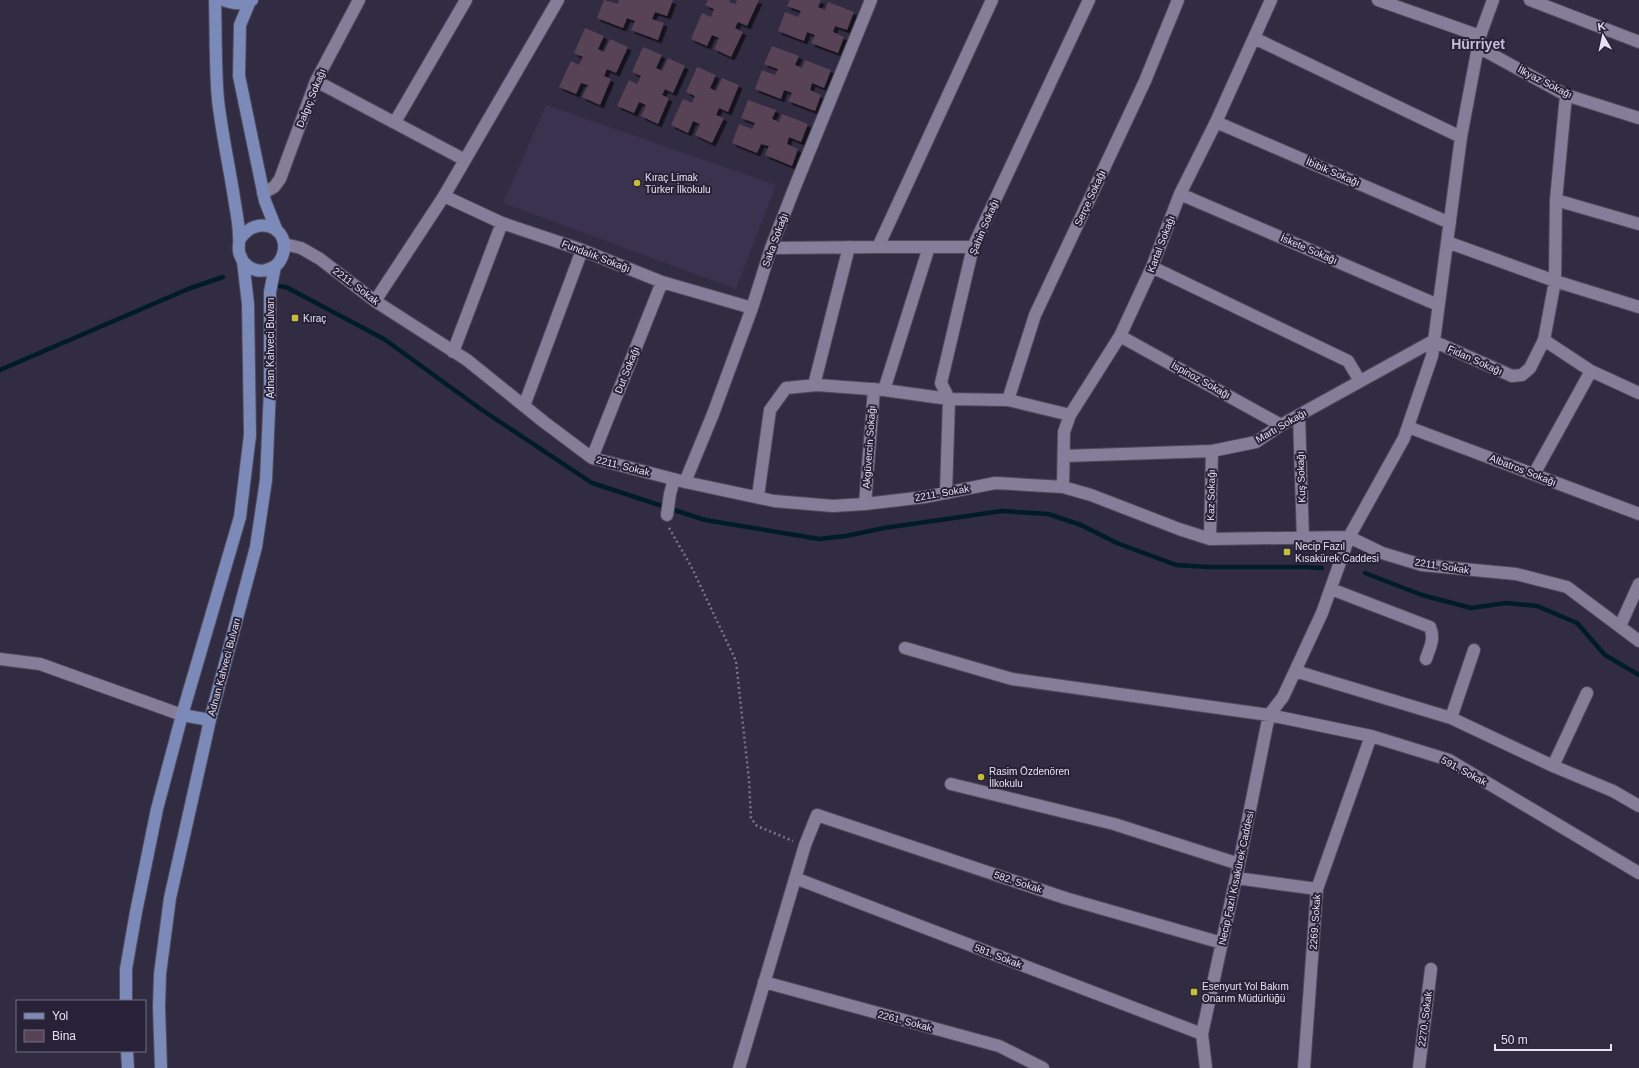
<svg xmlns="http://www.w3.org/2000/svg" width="1639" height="1068" font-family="Helvetica,sans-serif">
<defs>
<filter id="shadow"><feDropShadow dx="3.5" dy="3.5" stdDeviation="0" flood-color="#0009"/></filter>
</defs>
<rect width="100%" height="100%" fill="#322c42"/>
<path fill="#3b324f" d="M546,105L776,185L736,289L503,203Z"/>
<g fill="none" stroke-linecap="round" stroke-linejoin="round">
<path stroke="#001c28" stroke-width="4.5" d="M272,285L286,287L384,339L482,410L592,483L705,520L819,539L846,536L884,528L1002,511L1048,514L1081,525L1117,543L1176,565L1209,567H1307L1322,568
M0,370L188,289L223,277
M1365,573L1422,595L1471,608L1506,603L1537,606L1577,623L1605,655L1639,675"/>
</g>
<path fill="#584255" filter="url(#shadow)" d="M604,0L618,4L619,0H673L667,16L655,12L652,19L664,23L658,40L631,30L635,21L627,18L623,28L597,18Z
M708,0H730L729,2L735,4L737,0H759L747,26L738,22L735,28L743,32L731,57L714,49L719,38L712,35L707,46L691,39L702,13L711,17L714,9L705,5Z
M790,0H821L818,7L825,10L828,2L854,12L847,30L835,26L833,32L844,37L838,53L811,43L815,35L807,32L804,41L778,31L785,12L798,17L801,11L787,6Z
M585,28L604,36L598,49L604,52L610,39L628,47L616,73L607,69L604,76L611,79L600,105L582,97L588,85L581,83L576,94L559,87L571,61L579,65L583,57L574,53Z
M772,46L799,56L795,65L802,68L805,60L831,70L824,88L812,83L810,90L821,95L815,111L788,101L792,93L790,92L784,90L781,99L755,89L762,70L775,75L778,69L764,64Z
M643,47L662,55L656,68L662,71L668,58L685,66L673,93L665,89L662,95L669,98L658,124L641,116L646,105L639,102L634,113L617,106L629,80L637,84L641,76L632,72Z
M697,67L716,75L710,88L716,91L722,78L739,85L728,112L719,108L716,115L724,118L712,143L695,135L700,124L693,121L688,133L671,125L683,99L692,103L695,96L686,92Z
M748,100L776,110L772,119L779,122L782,114L808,124L801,142L789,137L787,144L798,149L792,166L765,155L769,146L761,144L757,153L732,143L739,124L752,129L755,123L741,118Z"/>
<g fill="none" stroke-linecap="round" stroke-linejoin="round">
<defs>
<path id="minor" d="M1378,0L1480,36
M1530,0L1639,42
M1254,38L1461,137
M1478,47L1566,95L1639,118
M316,81L465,160
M395,122L466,0
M1216,122L1450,223
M263,193L274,187L280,179L316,81L359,0
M1180,194L1438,305
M444,196L502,223L582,250L662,282L752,308
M1556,200L1639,224
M1447,242L1555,281L1639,307
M284,244L301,248L320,259L375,301L467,360L544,422L592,458L685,482L774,501L833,506L865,504L925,497L995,483L1063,487L1091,495L1179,529L1210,539L1349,537L1382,553L1422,565L1516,574L1567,587L1639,641
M878,247H973
M771,248L878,247L992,0
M1152,267L1348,361L1360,381
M375,301L444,196L558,0
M1120,336L1281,425
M1544,340L1591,371
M453,352L502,223
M814,385L849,247
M884,390L929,247
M1008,400L1035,315L1145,81L1178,0
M524,406L582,250
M1299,415L1303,539
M1408,427L1639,514
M1064,456L1212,451L1256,442L1281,425L1433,341L1512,376L1522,375L1530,368L1544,340L1555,281L1556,200L1566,95
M592,458L662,282
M1534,474L1591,371L1639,393
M685,482L713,414L752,308L771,248L794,189L871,0
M1063,487L1064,432L1070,415L1120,336L1152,267L1180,194L1216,122L1271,0
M946,493L949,399L941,383L973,247L1089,0
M758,496L770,410L786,388L817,385L884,390L949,399L1008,400L1070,415
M865,504L874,389
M667,515L670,494L674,479
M1210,539L1212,451
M1331,589L1430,627C1435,639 1430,647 1426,659
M1620,626L1639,584
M905,648L1012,679L1269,715L1371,736L1449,760L1639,873
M0,659L40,664L182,715
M1295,671L1451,718L1553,766L1613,791L1639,806
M1451,718L1474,650
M1553,766L1587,693
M951,784L1114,824L1239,864
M795,878L1202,1034
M1236,878L1317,889
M764,982L999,1046L1043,1068
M739,1068L805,845L817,815L1065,898L1222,943
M1206,1068L1202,1034L1239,864L1269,715L1283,697L1322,613L1349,537L1404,438L1432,356L1461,137L1480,36L1493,0
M1304,1068L1317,889L1371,736
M1419,1068L1431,969"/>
<path id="major" d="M215,0C216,33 215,67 218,100C222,135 230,170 235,204C237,215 239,227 239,237C240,244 237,249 240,255C244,267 257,274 269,269C276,267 281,261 283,254C291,228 257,213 240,239
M223,0C233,4 242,5 252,0
M250,1L240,25L239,76L265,201L277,231
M182,715L210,720
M126,1001V969L136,912L157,809L182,715L240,517L250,435L248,304L243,261
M127,1051L128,1068
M161,1068L159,1007L160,974L170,898L210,720L256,547L266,480L270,389V292L275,266"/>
</defs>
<use href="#minor" stroke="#4f4a5c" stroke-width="14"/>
<use href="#major" stroke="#4f4a5c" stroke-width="14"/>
<path stroke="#7a7588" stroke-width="2.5" stroke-dasharray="2 3" stroke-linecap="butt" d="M669,528L691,566L736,661L749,780L751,818L757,826L793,841"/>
<use href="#minor" stroke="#857e99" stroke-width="12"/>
<use href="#major" stroke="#7b8ab8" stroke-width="12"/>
</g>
<g fill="#c6bc3c" stroke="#282238" stroke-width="1.5">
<circle cx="637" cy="183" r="4"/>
<rect x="291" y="314" width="8" height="8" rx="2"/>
<rect x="1283" y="548" width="8" height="8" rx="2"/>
<circle cx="981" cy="777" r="4"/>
<rect x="1190" y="988" width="8" height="8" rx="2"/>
</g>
<g text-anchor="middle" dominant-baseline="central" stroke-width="4" stroke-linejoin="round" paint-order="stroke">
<g font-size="10" fill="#e6e2f1" stroke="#282238">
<text transform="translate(1545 82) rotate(27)">İlkyaz Sokağı</text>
<text transform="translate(311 98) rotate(-68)">Dalgıç Sokağı</text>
<text transform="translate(1333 172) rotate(23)">İbibik Sokağı</text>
<text transform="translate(1090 198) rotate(-65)">Serçe Sokağı</text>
<text transform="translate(984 227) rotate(-67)">Şahin Sokağı</text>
<text transform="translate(775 240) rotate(-70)">Saka Sokağı</text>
<text transform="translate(1161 244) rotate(-69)">Kartal Sokağı</text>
<text transform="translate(1309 249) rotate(23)">İskete Sokağı</text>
<text transform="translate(596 256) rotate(21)">Fundalık Sokağı</text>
<text transform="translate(356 286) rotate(37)">2211. Sokak</text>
<text transform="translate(270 348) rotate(-90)">Adnan Kahveci Bulvarı</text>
<text transform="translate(1475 360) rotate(24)">Fidan Sokağı</text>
<text transform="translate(627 370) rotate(-68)">Dut Sokağı</text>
<text transform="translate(1201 380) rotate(29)">İspinoz Sokağı</text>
<text transform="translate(1281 426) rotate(-30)">Martı Sokağı</text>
<text transform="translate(869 447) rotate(-86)">Akgüvercin Sokağı</text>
<text transform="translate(623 466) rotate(14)">2211. Sokak</text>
<text transform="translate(1523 470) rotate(21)">Albatros Sokağı</text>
<text transform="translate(1301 477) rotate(-92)">Kuş Sokağı</text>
<text transform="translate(942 493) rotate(-10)">2211. Sokak</text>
<text transform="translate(1211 495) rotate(-89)">Kaz Sokağı</text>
<text transform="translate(1442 566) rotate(9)">2211. Sokak</text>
<text transform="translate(224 667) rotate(-75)">Adnan Kahveci Bulvarı</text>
<text transform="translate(1464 771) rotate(28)">591. Sokak</text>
<text transform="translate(1236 878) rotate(-78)">Necip Fazıl Kısakürek Caddesi</text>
<text transform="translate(1018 882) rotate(18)">582. Sokak</text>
<text transform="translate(1315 922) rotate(-86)">2269. Sokak</text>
<text transform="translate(998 956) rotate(21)">581. Sokak</text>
<text transform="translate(1425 1019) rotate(-83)">2270. Sokak</text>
<text transform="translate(905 1021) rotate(15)">2261. Sokak</text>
</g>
<g font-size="10" fill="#e6e2f1" stroke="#282238" text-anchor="start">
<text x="645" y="177">Kıraç Limak<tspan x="645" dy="12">Türker İlkokulu</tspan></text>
<text x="303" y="318">Kıraç</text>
<text x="1295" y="546">Necip Fazıl<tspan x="1295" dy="12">Kısakürek Caddesi</tspan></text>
<text x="989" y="771">Rasim Özdenören<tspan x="989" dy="12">İlkokulu</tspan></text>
<text x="1202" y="986">Esenyurt Yol Bakım<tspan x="1202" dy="12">Onarım Müdürlüğü</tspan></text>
</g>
<g font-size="14" font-weight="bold" fill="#c5bddb" stroke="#282238">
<text x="1478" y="44">Hürriyet</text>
</g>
</g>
<rect x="16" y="1000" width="130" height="52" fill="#282238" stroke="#746f82"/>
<rect x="24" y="1013" width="20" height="6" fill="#7b8ab8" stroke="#746f82"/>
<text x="52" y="1020" font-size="12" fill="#e6e2f1">Yol</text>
<rect x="24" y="1030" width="20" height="12" fill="#584255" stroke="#746f82"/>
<text x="52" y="1040" font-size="12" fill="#e6e2f1">Bina</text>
<g transform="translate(1603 36) rotate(351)" stroke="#282238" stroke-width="3" paint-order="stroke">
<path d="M0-3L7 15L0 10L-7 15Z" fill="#e6e2f1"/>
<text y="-6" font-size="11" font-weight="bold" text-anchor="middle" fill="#e6e2f1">K</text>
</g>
<path d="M1495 1044v6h116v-6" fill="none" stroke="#e6e2f1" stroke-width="2"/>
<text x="1501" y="1044" font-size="12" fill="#e6e2f1" stroke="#282238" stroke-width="3" paint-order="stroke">50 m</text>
</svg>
